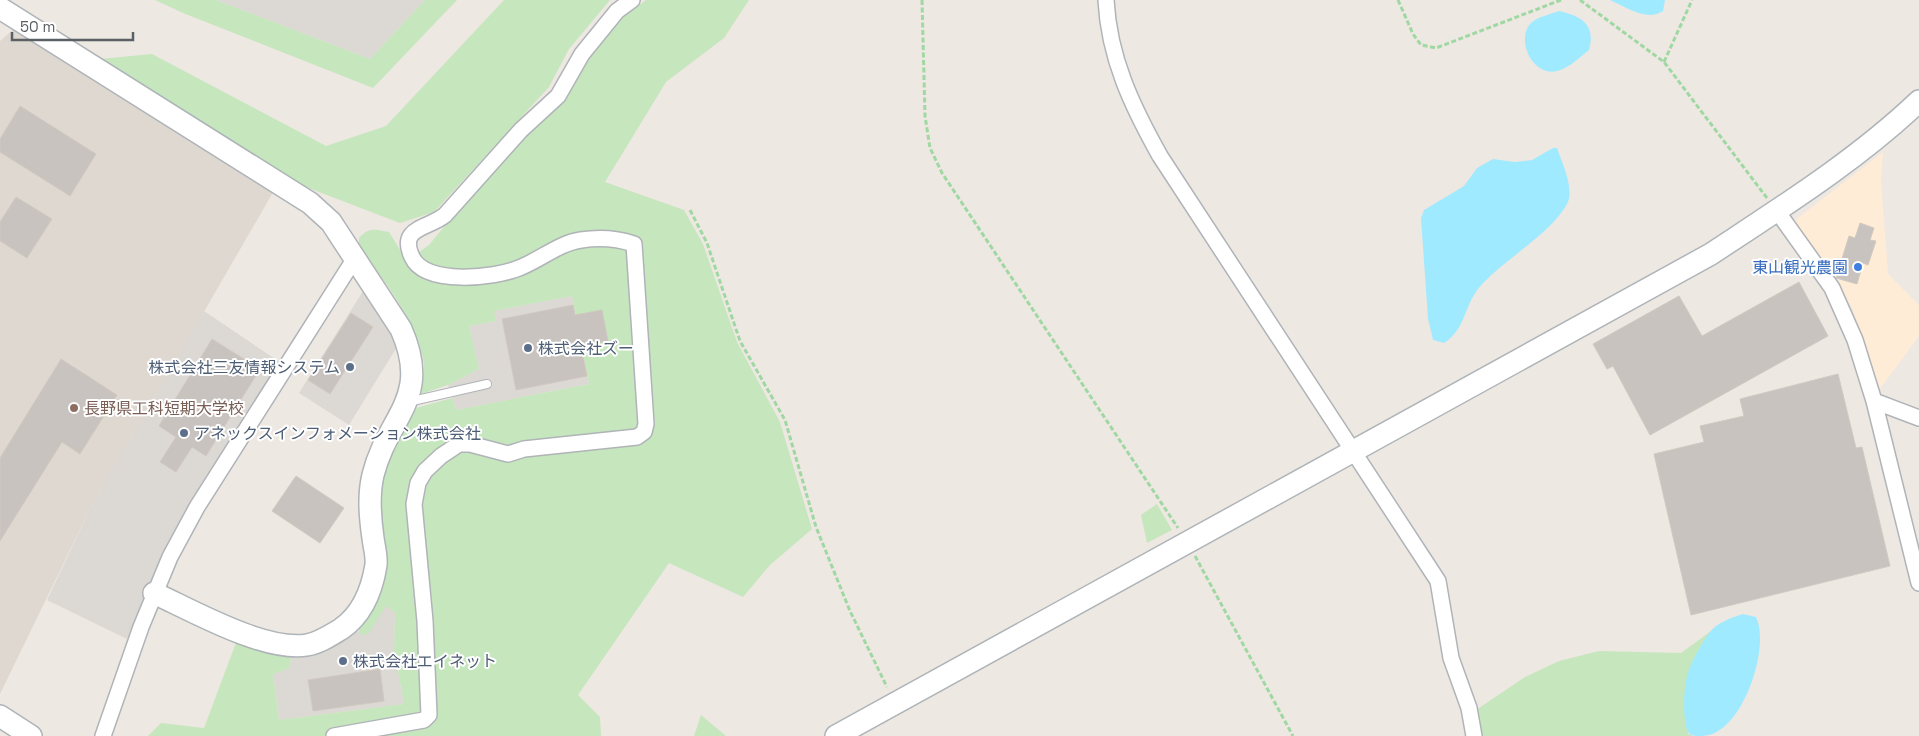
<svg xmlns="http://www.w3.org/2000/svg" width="1919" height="736" font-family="'Space Grotesk','Noto Sans JP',sans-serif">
<rect width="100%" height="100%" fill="#eee8e2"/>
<path fill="#ffecd6" d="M1883,152L1881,181L1888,274L1919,305V336L1880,389L1852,308L1824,261L1794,221Z"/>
<path fill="#dcd8d4" d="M216,0H425L370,59Z
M365,288L400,342L349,425L299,393Z
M572,296L589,384L456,410L448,385L479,369L469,326L496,321L494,311Z
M204,311L281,363L190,503L163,554L127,639L47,600L92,505Z
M386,605L395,613L394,651L404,704L279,720L273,674L290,668L291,653L356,630L361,634L369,632Z"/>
<path fill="#ded8d0" d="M15,28L275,189L92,505L0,694V41Z"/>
<path fill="#c6e6bd" d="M155,0H216L370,59L425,0H457L373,88L183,13Z
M504,0H610L569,49L549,87L434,212L400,223L285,179L100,59L152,54L326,146L386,126Z
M646,0H749L724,38L666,82L605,182L684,210L703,244L737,342L780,422L812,529L770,565L743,597L669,563L578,695L600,717L601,736H148L161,723L204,728L237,640L291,653L290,668L273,674L279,720L404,704L394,651L395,613L386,606L369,633L363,635L359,633V629L379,522L380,475L416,408L452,398L456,410L589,384L572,296L494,311L496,321L469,326L479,369L448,385L421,394C422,384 425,374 424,364C418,322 383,280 359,246V238C368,227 375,229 389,232L407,261L429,245L452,217L526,134L565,101L588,59L622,18Z
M1157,504L1172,530L1147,543L1141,515Z
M1711,631L1698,653L1688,734L1693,736H1480L1476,710L1525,677L1559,661L1599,651L1681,653Z
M701,715L726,736H694Z"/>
<path fill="#a0eaff" d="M1610,0H1665L1663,11C1647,22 1626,7 1610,0Z
M1559,11C1582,16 1596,25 1589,50C1580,57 1568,69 1557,71C1533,77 1515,40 1531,23C1537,17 1551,14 1559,11Z
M1553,148H1557C1562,163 1575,189 1567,204C1551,234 1501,261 1478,289C1464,307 1465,330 1444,343L1433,340L1428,319L1421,218L1424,210L1464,186L1477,168L1493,159L1515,162L1532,160Z
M1743,614L1756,617C1771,647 1742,736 1702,736C1698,736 1694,736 1691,735C1681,729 1684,686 1687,676C1691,662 1701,644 1710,632C1718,622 1731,618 1743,614Z"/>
<path fill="#c8c3bf" stroke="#d2c9c0" d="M20,106L96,154L70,196L0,152V139Z
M16,197L52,219L27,258L0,241V222Z
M1860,223L1874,228L1870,240L1876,241L1868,265L1863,263L1857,284L1836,278L1849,236L1855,238Z
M1799,282L1828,336L1650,435L1613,366L1607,369L1593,344L1679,296L1702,336Z
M573,305L575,315L602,310L608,341L581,346L587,376L516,390L502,319Z
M351,313L373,327L330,394L308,380Z
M212,339L260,369L206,456L192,447L176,472L160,462L176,437L159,426Z
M61,359L117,395L80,454L62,442L0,541V458Z
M1838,374L1856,448L1862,447L1890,566L1691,615L1654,454L1704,442L1700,426L1744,416L1740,399Z
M296,476L344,508L320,543L272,511Z
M380,669L384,701L313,711L308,680Z"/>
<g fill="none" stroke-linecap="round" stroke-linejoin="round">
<defs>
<path id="lane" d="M408,402L487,384"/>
<path id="street" d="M1106,0C1109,58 1132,106 1160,156L1438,581L1451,658L1469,708L1474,736
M1777,211L1832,288L1855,340L1874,401L1919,583
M1874,401L1919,418
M103,736L141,627L170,557L197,507L355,258
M334,736L424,720L429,715L425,621L414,504L418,483L425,471L441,456L459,444H470L508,454L524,449L637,437L644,432L646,424L634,244C616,238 600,237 581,240C559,243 540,260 519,268C495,278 425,286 412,257C398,227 428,229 445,215L521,130L558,96L582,54L617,11L632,0"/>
<path id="secondary" d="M0,8L310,203L331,222L401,329C432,399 388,415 373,475C368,496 370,517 373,538C374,547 377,556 376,565C372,590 363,614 341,629C331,635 319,643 307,645C265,652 193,611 154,593
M0,716L31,736
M836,736L1711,254C1782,207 1857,160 1919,101"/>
</defs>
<use href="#lane" stroke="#b0b4b8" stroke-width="10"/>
<use href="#street" stroke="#b0b4b8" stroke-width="18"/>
<use href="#secondary" stroke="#aeb4b8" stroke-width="24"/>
<path stroke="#a0d8a3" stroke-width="3" stroke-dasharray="5 2.5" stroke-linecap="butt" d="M922,0L925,116L930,148L942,173L1178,528
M1398,0L1413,34L1421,45L1436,48L1561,0
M1580,0L1664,62L1767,198
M1664,62L1692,0
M690,210L707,243L740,341L785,420L816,527L850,611L887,687
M1195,556L1293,736"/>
<use href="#lane" stroke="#fff" stroke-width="8"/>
<use href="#street" stroke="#fff" stroke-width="15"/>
<use href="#secondary" stroke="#fff" stroke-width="21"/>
</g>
<circle fill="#3f7fe0" stroke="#fff" stroke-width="2" cx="1858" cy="267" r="5"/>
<g fill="#5c6f8a" stroke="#fff" stroke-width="2">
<circle cx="528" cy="348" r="5"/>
<circle cx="350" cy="367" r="5"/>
<circle cx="184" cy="433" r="5"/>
<circle cx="343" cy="661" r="5"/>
</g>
<circle fill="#8d6e63" stroke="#fff" stroke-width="2" cx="74" cy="408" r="5"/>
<g text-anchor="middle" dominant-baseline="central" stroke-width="4" stroke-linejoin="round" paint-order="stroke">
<g font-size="16" fill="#366cbe" stroke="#fff" text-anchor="end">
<text x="1848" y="267">東山観光農園</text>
</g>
<g font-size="16" fill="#4e5e75" stroke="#fff" text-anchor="start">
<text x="538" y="348">株式会社ズー</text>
<text x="340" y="367" text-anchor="end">株式会社三友情報システム</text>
<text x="194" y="433">アネックスインフォメーション株式会社</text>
<text x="353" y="661">株式会社エイネット</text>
</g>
<g font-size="16" fill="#785e54" stroke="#fff" text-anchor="start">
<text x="84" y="408">長野県工科短期大学校</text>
</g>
</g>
<path d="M12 32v8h121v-8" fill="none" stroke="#5a6063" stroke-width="2.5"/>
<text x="20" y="32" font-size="15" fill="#5a6063" stroke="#ffffff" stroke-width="4" paint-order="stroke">50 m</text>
</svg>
